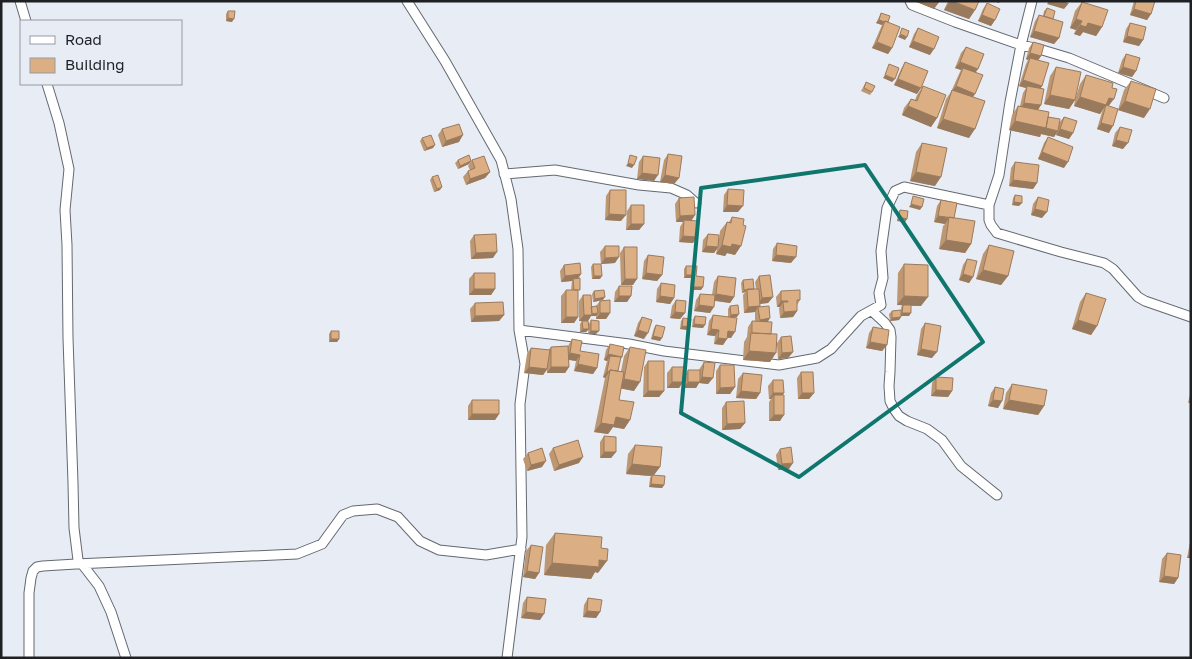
<svg xmlns="http://www.w3.org/2000/svg" width="1192" height="659" font-family="'Golos Text',sans-serif">
<rect width="100%" height="100%" fill="#e7ecf5"/>
<g fill="none" stroke-linecap="round" stroke-linejoin="round">
<defs>
<path id="minor" d="M20,1L26,21
M407,1L445,61L501,160L511,199L518,249L519,330L629,344L664,351L779,365L817,358L831,349L861,316L881,305L879,293L883,278L881,251L887,208L895,191L904,187L989,205
M910,1L912,5L955,22L1021,45L1039,49L1069,58L1164,98
M1032,1L1021,45L1010,102L999,175L989,205V220L991,225L997,233L1061,252L1104,263L1113,269L1138,297L1145,301L1191,317
M504,174L555,170L639,185L671,188L687,195L696,203
M872,311L885,323L890,330L891,337L890,372L889,386L890,401L894,409L899,416L907,421L927,429L942,440L961,466L997,495
M76,564L297,554L322,544L343,515L353,511L377,509L398,517L420,541L439,550L486,555L521,549
M82,564L99,586L111,612L126,658
M29,658V593L31,578L33,571L37,567L43,566L76,564L78,560L74,528L73,483L68,338L67,245L65,210L69,169L59,123L47,84
M507,658L522,537L520,404L525,364L519,330"/>
</defs>
<use href="#minor" stroke="#646970" stroke-width="11"/>
<use href="#minor" stroke="#fff" stroke-width="9"/>
</g>
<path fill="#bd9672" d="M948,1H979L975,10L969,19L944,10Z
M1134,1H1155L1151,14L1147,20L1130,15Z
M1082,2L1102,27L1096,36L1083,32L1080,36L1074,34L1076,30L1070,28L1075,11Z
M987,3L995,20L991,26L978,21L983,9Z
M1047,8L1053,19L1059,38L1054,44L1030,37L1035,21L1039,15L1043,16L1044,11Z
M228,11L232,22L226,21V14Z
M881,13L888,22L892,48L888,54L872,48L882,25L876,23Z
M1130,23L1143,40L1139,46L1123,42L1126,29Z
M918,28L930,55L909,47L914,34Z
M1033,42L1041,56L1038,60L1042,86L1041,88V105L1038,110L1059,123L1064,117L1073,133L1069,139L1056,135L1057,132L1054,137L1041,134L1040,137L1009,130L1012,115L1018,106H1020L1023,93L1026,88L1019,86L1026,64L1028,60L1026,59L1029,48Z
M966,47L976,73L969,138L937,128L946,99L951,92L959,74L961,70L955,68L961,53Z
M1126,54L1136,71L1132,77L1118,73L1122,60Z
M905,62L917,94L894,85L901,69Z
M1056,67L1075,100L1080,84L1086,75L1112,88L1109,106V133L1097,129L1102,112L1105,107L1100,114L1074,106L1075,100L1069,109L1044,104L1050,76Z
M1131,81L1144,118L1118,110L1124,90Z
M866,82L872,92L870,95L861,91Z
M923,86L937,118L931,127L902,115L904,108L911,99L915,100L917,95Z
M1120,127L1123,149L1112,146L1115,133Z
M442,129L459,142L442,147L438,135Z
M1048,137L1064,168L1038,159L1044,143Z
M422,138L433,148L424,151L420,141Z
M922,143L935,186L910,181L916,152Z
M668,154L679,178L674,184L660,182L664,160Z
M643,156L654,181L637,179L639,162Z
M458,160L471,161L469,164L458,169L455,163Z
M472,160L490,172L485,178L466,185L463,177L468,171L470,170L468,166Z
M1015,162L1037,183L1033,189L1009,186L1011,168Z
M432,177L440,190L434,192L430,180Z
M728,189L738,212H723L724,195Z
M610,190L621,221L605,220L606,196Z
M1015,195L1019,206L1012,205L1013,198Z
M1038,197L1042,218L1031,215L1033,204Z
M679,198L695,215L691,221L697,237L693,243L679,242L680,227L683,222H676L675,204Z
M941,200L954,218L971,244L965,253L939,249L943,226L945,224L934,222L937,206Z
M631,205L644,224L639,230H626L627,211Z
M900,210L907,219L905,222L897,221L898,213Z
M732,217L735,255L727,253L725,256L716,254L717,249L714,253L702,252L703,240L708,234L719,239L720,231L727,222H729Z
M474,235L493,258L471,259L470,241Z
M777,243L791,263L772,261L773,249Z
M989,245L1008,276L1001,285L976,279L983,254Z
M605,246L615,263L601,264L600,279H592L591,267L593,264H601L600,252Z
M624,247L633,285H621L620,253Z
M648,255L662,275L657,281L642,279L644,261Z
M967,259L973,277L969,283L959,280L963,265Z
M904,264L921,306H911L909,316H901L899,320L890,321L889,314L892,311L901,310V308L902,305H897L898,273Z
M564,265L581,274L578,278V317L574,323H561V296L566,290H571L572,281L561,282L560,271Z
M686,266L696,276L703,287L701,290H690L691,278H684V269Z
M474,273L495,289L491,295H469V279Z
M718,276L734,297L730,303L714,301L710,313L694,311L696,300L700,294L712,295L714,282Z
M759,276L773,297L768,303L760,304V306L768,322L771,334L777,343L781,337L793,352L788,358L778,359L777,345L770,362L743,360L744,342L747,337L748,327L752,321H755V312L744,313L743,295L745,292L742,293L741,283L743,280L754,289H756L755,282Z
M661,283L674,298L670,304L656,302L657,289Z
M619,286L631,296L627,302H614L615,292Z
M594,291L603,300L593,302L592,294Z
M781,291L800,300L797,305V311L793,317L780,318L779,308L780,307H777L776,297Z
M1086,293L1097,326L1091,335L1072,329L1080,302Z
M583,295L591,307L596,306L600,301L610,313L606,319H596V316H591L588,321L589,329L586,332H580V324L582,321H579V301Z
M676,300L685,313L680,319L670,318L672,306Z
M475,303L504,315L499,321L471,322L470,309Z
M730,306L737,317H735L731,338H727L723,345L714,344L715,336L707,335L709,321L713,315L728,317V309Z
M695,316L703,328L692,327L693,319Z
M642,317L644,339L634,336L638,323Z
M683,318L688,330L680,329L681,321Z
M591,320L596,334H588L589,324Z
M925,323L932,358L917,355L921,329Z
M656,325L660,341L651,339L654,328Z
M873,327L887,345L882,351L866,348L869,333Z
M331,331L339,339L337,342H329V334Z
M572,339L580,351L597,368L593,374L574,371L576,361L569,360V367L565,373H547V370L543,375L524,373L527,354L531,348L548,350L551,347L568,346Z
M610,344L622,357L620,359L618,371H621L624,356L630,347L634,391L621,388L619,400L630,420L624,429L613,427L608,434L594,432L605,378L603,377L607,361L604,360L606,350Z
M648,361L664,391L659,397H643L644,367Z
M704,362L713,378L708,384L699,383L696,388H683V382L679,388H667V373L672,367L684,376L688,370H699L700,368Z
M720,365L735,387L730,394H716V371Z
M801,372L814,393L809,399H798L797,378Z
M743,373L760,393L756,399L736,398L738,379Z
M936,377L952,391L948,397L931,396L932,383Z
M773,380L782,395L780,421H769V402L771,399H769L768,386Z
M1012,384L1044,406L1038,415L1003,409L1006,393Z
M995,387L1002,401L998,408L988,406L991,393Z
M1191,390V403H1188Z
M472,400L499,414L495,420H468V406Z
M726,402L745,423L740,429L722,430V408Z
M604,436L616,452L611,458H600V442Z
M635,445L660,467L654,475L664,485L662,488L649,487L650,478L651,476L626,474L628,454Z
M553,448L579,463L554,471L549,454Z
M780,449L789,469L778,470L776,455Z
M528,453L542,467L527,471L523,459Z
M555,533L598,573L595,572L591,579L544,575L546,545Z
M1191,537V558H1187Z
M531,545L539,573L535,579L523,577L526,551Z
M1167,553L1178,578L1174,584L1159,582L1162,559Z
M527,597L540,620L521,618L523,603Z
M588,598L600,612L596,618L583,617L584,605Z"/>
<path fill="#9a7a5c" d="M914,1H940L934,9Z
M950,1H952L975,10L969,19L944,10Z
M993,1H1000L999,3Z
M1049,1H1063L1069,3L1064,9L1047,4Z
M1134,9L1151,14L1147,20L1130,15Z
M982,15L995,20L991,26L978,21Z
M228,18L234,19L232,22L226,21Z
M1076,19L1082,21L1076,30L1070,28Z
M879,20L884,22L882,25L876,23Z
M1088,23L1102,27L1096,36L1083,32L1080,36L1074,34L1080,25Z
M1034,31L1059,38L1054,44L1030,37Z
M900,34L907,37L905,40L898,37Z
M1127,36L1143,40L1139,46L1123,42Z
M913,41L934,49L930,55L909,47Z
M877,42L892,48L888,54L872,48Z
M1030,53L1041,56L1037,62L1030,58L1028,60L1026,59Z
M960,62L978,69L974,75L963,68L961,70L955,68Z
M1123,67L1136,71L1132,77L1118,73Z
M885,75L895,79L892,82L883,78Z
M898,79L921,88L917,94L894,85Z
M1023,80L1042,86L1038,92L1027,86L1026,88L1019,86Z
M956,86L975,94L971,100L952,90L951,92Z
M1050,95L1075,100L1069,109L1044,104Z
M1080,97L1109,98L1114,99L1107,108L1106,105L1100,114L1074,106Z
M1125,101L1150,109L1144,118L1118,110Z
M1024,103L1041,105L1037,111L1020,109Z
M908,106L937,118L931,127L902,115Z
M943,119L975,129L969,138L937,128Z
M1015,121L1046,128L1058,131L1054,137L1041,134L1040,137L1009,130Z
M1101,123L1113,126L1109,133L1097,129Z
M1060,129L1073,133L1069,139L1056,135Z
M463,135L459,142L442,147L446,141Z
M1116,140L1128,143L1123,149L1112,146Z
M435,145L433,148L424,151L427,148Z
M1042,152L1068,162L1064,168L1038,159Z
M471,161L469,164L458,169L460,166Z
M628,163L634,165L632,168L626,166Z
M490,172L485,178L466,185L470,179Z
M916,172L941,177L935,186L910,181Z
M642,173L658,175L654,181L637,179Z
M665,175L679,178L674,184L660,182Z
M1013,180L1037,183L1033,189L1009,186Z
M442,187L440,190L434,192L437,189Z
M1014,202L1022,203L1019,206L1012,205Z
M911,204L922,207L920,210L909,207Z
M727,205L743,206L738,212H723Z
M1035,209L1047,212L1042,218L1031,215Z
M609,214L626,215L621,221L605,220Z
M695,215L691,221L684,220L683,222H676L680,216Z
M938,216L949,218L945,224L934,222Z
M899,217L907,219L905,222L897,221Z
M631,224H644L639,230H626Z
M683,236L697,237L693,243L679,242Z
M946,240L971,244L965,253L939,249Z
M732,244L741,246L735,255L727,253L725,256L716,254L722,245Z
M706,246L718,247L714,253L702,252Z
M497,252L493,258L471,259L476,253Z
M776,255L796,257L791,263L772,261Z
M619,257L615,263L601,264L605,258Z
M983,270L1008,276L1001,285L976,279Z
M646,273L662,275L657,281L642,279Z
M581,274L577,280L573,279L572,281L561,282L565,276Z
M963,274L973,277L969,283L959,280Z
M686,275H693L691,278H684Z
M594,276H602L600,279H592Z
M625,279H637L633,285H621Z
M692,287H703L701,290H690Z
M474,289H495L491,295H469Z
M747,289L745,292L742,293L744,290Z
M716,294L734,297L730,303L712,300Z
M619,296H631L627,302H614Z
M660,296L674,298L670,304L656,302Z
M904,296L928,297L921,306L897,305Z
M605,297L603,300L593,302L595,299Z
M773,297L768,303L758,304L762,298Z
M781,301H788L784,307L783,302L780,307H777Z
M699,305L714,307L710,313L694,311Z
M760,306L758,307L755,312L744,313L748,307Z
M797,311L793,317L780,318L784,312Z
M675,312L685,313L680,319L670,318Z
M598,313L596,316H591L588,321H579L584,315Z
M600,313H610L606,319H596Z
M902,313H911L909,316H900Z
M739,314L737,317L729,318L731,315Z
M504,315L499,321L471,322L475,316Z
M566,317H578L574,323H561Z
M901,317L899,320L890,321L892,318Z
M770,318L766,325L756,326L760,320Z
M1078,320L1097,326L1091,335L1072,329Z
M694,324L705,325L703,328L692,327Z
M682,326L690,327L688,330L680,329Z
M583,329H589L586,332H580Z
M711,329L719,330L715,336L707,335Z
M638,330L648,333L644,339L634,336Z
M591,331H599L596,334H588Z
M728,331L735,332L731,338L724,337Z
M653,336L662,338L660,341L651,339Z
M718,338L727,339L723,345L714,344Z
M331,339H339L337,342H329Z
M870,342L887,345L882,351L866,348Z
M921,349L937,352L932,358L917,355Z
M749,351L776,353L770,362L743,360Z
M793,352L788,358L778,359L782,353Z
M570,353L580,355L576,361L565,359Z
M608,354L622,357L618,363L610,356L607,361L604,360Z
M578,364L597,368L593,374L574,371Z
M529,367L547,369L543,375L524,373Z
M551,367H569L565,373H547Z
M607,371L609,372L605,378L603,377Z
M702,377L713,378L708,384L699,383L696,388H683L688,382H699Z
M624,379L640,382L634,391L618,388Z
M672,382H683L679,388H667Z
M735,387L730,394H716L720,388Z
M936,390L952,391L948,397L931,396Z
M648,391H664L659,397H643Z
M741,391L760,393L756,399L736,398Z
M773,393H784L780,399L774,395L771,399H769Z
M802,393H814L809,399H798Z
M993,400L1002,401L998,408L988,406Z
M1009,400L1044,406L1038,415L1003,409Z
M472,414H499L495,420H468Z
M774,415H784L780,421H769Z
M616,417L630,420L624,429L613,427L608,434L594,432L601,423Z
M745,423L740,429L722,430L727,424Z
M604,452H616L611,458H600Z
M583,457L579,463L554,471L559,465Z
M546,461L542,467L527,471L531,465Z
M793,463L789,469L778,470L782,464Z
M632,464L660,467L653,476L652,475L651,476L626,474Z
M651,484L664,485L662,488L649,487Z
M1191,552V558H1187Z
M599,560L607,561L598,573L595,572L591,579L544,575L552,563Z
M527,571L539,573L535,579L523,577Z
M1164,576L1178,578L1174,584L1159,582Z
M587,611L600,612L596,618L583,617Z
M526,612L544,614L540,620L521,618Z"/>
<path fill="#dcae84" stroke="#9a7a5c" d="M952,1H979L975,10Z
M1136,1H1155L1151,14L1134,9Z
M1082,2L1108,10L1102,27L1088,23L1086,27L1080,25L1082,21L1076,19Z
M987,3L1000,9L995,20L982,15Z
M1047,8L1055,11L1053,19L1044,16Z
M228,11H235L234,19L228,18Z
M881,13L890,16L888,22L885,21V22L879,20Z
M1039,15L1063,22L1059,38L1034,31Z
M885,21L900,27L892,48L877,42Z
M1130,23L1146,27L1143,40L1127,36Z
M902,28L909,31L907,37L900,34Z
M918,28L939,37L934,49L913,41Z
M1033,42L1044,45L1041,56L1030,53Z
M966,47L984,54L978,69L960,62Z
M1126,54L1140,58L1136,71L1123,67Z
M1030,58L1049,63L1042,86L1023,80Z
M905,62L928,71L921,88L898,79Z
M889,64L899,68L895,79L885,75Z
M1056,67L1081,72L1075,100L1050,95Z
M963,68L983,75L975,94L956,86Z
M1086,75L1113,83L1112,88L1117,89L1114,99L1109,98L1106,105L1080,97Z
M1131,81L1156,89L1150,109L1125,101Z
M866,82L875,86L872,92L864,88Z
M923,86L946,95L937,118L908,106L911,99L917,101Z
M1027,86L1044,89L1041,105L1024,103Z
M952,90L985,101L975,129L943,119Z
M1106,105L1118,109L1113,126L1101,123Z
M1018,106L1049,112L1046,128L1015,121Z
M1048,117L1060,119L1058,131L1046,128Z
M1064,117L1077,121L1073,133L1060,129Z
M459,124L463,135L446,141L442,129Z
M1120,127L1132,130L1128,143L1116,140Z
M431,135L435,145L427,148L422,138Z
M1048,137L1073,147L1068,162L1042,152Z
M922,143L947,148L941,177L916,172Z
M668,154L682,156L679,178L665,175Z
M469,155L471,161L460,166L458,160Z
M630,155L637,157L634,165L628,163Z
M484,156L490,172L470,179L468,171L475,168L472,160Z
M643,156L660,158L658,175L642,173Z
M1015,162L1039,165L1037,183L1013,180Z
M438,175L442,187L437,189L432,177Z
M728,189L744,190L743,206L727,205Z
M610,190H626V215L609,214Z
M1015,195L1022,196V203L1014,202Z
M913,196L924,199L922,207L911,204Z
M694,197L695,215L680,216L679,198Z
M1038,197L1049,200L1047,212L1035,209Z
M941,200L957,203L954,218L938,216Z
M631,205H644V224H631Z
M900,210L908,211L907,219L899,217Z
M732,217L744,219L743,225L746,226L741,246L732,244L731,247L722,245L727,222L731,223Z
M949,217L975,221L971,244L946,240Z
M684,220L698,221L697,237L683,236Z
M496,234L497,252L476,253L474,235Z
M708,234L719,235L718,247L706,246Z
M777,243L797,246L796,257L776,255Z
M989,245L1014,251L1008,276L983,270Z
M605,246H619V257L605,258Z
M624,247H637V279H625Z
M648,255L664,257L662,275L646,273Z
M967,259L977,261L973,277L963,274Z
M580,263L581,274L565,276L564,265Z
M593,264H601L602,276H594Z
M904,264L928,265V297L904,296Z
M686,266H697L696,276L704,277L703,287H692L693,275H686Z
M474,273H495V289H474Z
M770,275L773,297L762,298L759,276Z
M718,276L736,278L734,297L716,294Z
M580,278V290H574L573,279Z
M753,279L754,289L744,290L743,280Z
M661,283L675,285L674,298L660,296Z
M619,286H632L631,296H619Z
M747,289H759L760,306L748,307Z
M566,290H578V317H566Z
M604,290L605,297L595,299L594,291Z
M800,290V300H797V311L784,312L783,302H788V301H781V291Z
M1086,293L1106,299L1097,326L1078,320Z
M700,294L715,295L714,307L699,305Z
M583,295H591L592,315H584Z
M610,300V313H600V301Z
M676,300L686,301L685,313L675,312Z
M503,302L504,315L475,316V303Z
M738,305L739,314L731,315L730,306Z
M903,305H911V313H902Z
M597,306L598,313L592,314L591,307Z
M769,306L770,318L760,320L758,307Z
M901,310V317L892,318V311Z
M713,315L737,318L735,332L728,331L727,339L718,338L719,330L711,329Z
M695,316L706,317L705,325L694,324Z
M642,317L652,320L648,333L638,330Z
M683,318L691,319L690,327L682,326Z
M591,320L599,321V331H591Z
M582,321H588L589,329H583Z
M752,321L772,322L771,334L752,333Z
M925,323L941,326L937,352L921,349Z
M656,325L665,327L662,338L653,336Z
M873,327L889,330L887,345L870,342Z
M331,331H339V339H331Z
M751,333L777,334L776,353L749,351Z
M791,336L793,352L782,353L781,337Z
M572,339L582,341L580,351L599,354L597,368L578,364L580,355L570,353Z
M610,344L624,347L622,357L608,354Z
M568,346L569,367H551V347Z
M630,347L646,350L640,382L624,379Z
M531,348L550,350L547,369L529,367Z
M610,356L621,357L618,371L610,370L609,372L607,371Z
M648,361H664V391H648Z
M704,362L715,363L713,378L702,377Z
M720,365H734L735,387L720,388Z
M672,367H684L683,382H672Z
M610,370L624,372L619,400L634,402L630,420L616,417L614,425L601,423Z
M688,370H700V382H688Z
M801,372H813L814,393H802Z
M743,373L762,375L760,393L741,391Z
M936,377L953,378L952,391L936,390Z
M773,380H783L784,393H773Z
M1012,384L1047,390L1044,406L1009,400Z
M995,387L1004,389L1002,401L993,400Z
M774,395H784V415H774Z
M472,400H499V414H472Z
M744,401L745,423L727,424L726,402Z
M604,436L616,437V452H604Z
M578,440L583,457L559,465L553,448Z
M635,445L662,447L660,467L632,464Z
M791,447L793,463L782,464L780,449Z
M542,448L546,461L531,465L528,453Z
M652,475L665,476L664,485L651,484Z
M555,533L602,537L601,548L608,549L607,561L599,560V567L552,563Z
M531,545L543,547L539,573L527,571Z
M1167,553L1181,555L1178,578L1164,576Z
M527,597L546,599L544,614L526,612Z
M588,598L602,600L600,612L587,611Z"/>
<path fill="none" stroke="#0f766e" stroke-width="4" stroke-linejoin="round" d="M865,165L983,342L799,477L681,413L701,188Z"/>
<rect width="1192" height="659" fill="none" stroke="#1e2023" stroke-width="5"/>
<rect x="20" y="20" width="162" height="65" fill="#e7ecf5" stroke="#979aa1"/>
<rect x="30" y="36" width="25" height="8" fill="#ffffff" stroke="#979aa1"/>
<text x="65" y="45" font-size="15" fill="#1e2023">Road</text>
<rect x="30" y="58" width="25" height="15" fill="#dcae84" stroke="#979aa1"/>
<text x="65" y="70" font-size="15" fill="#1e2023">Building</text>
</svg>
